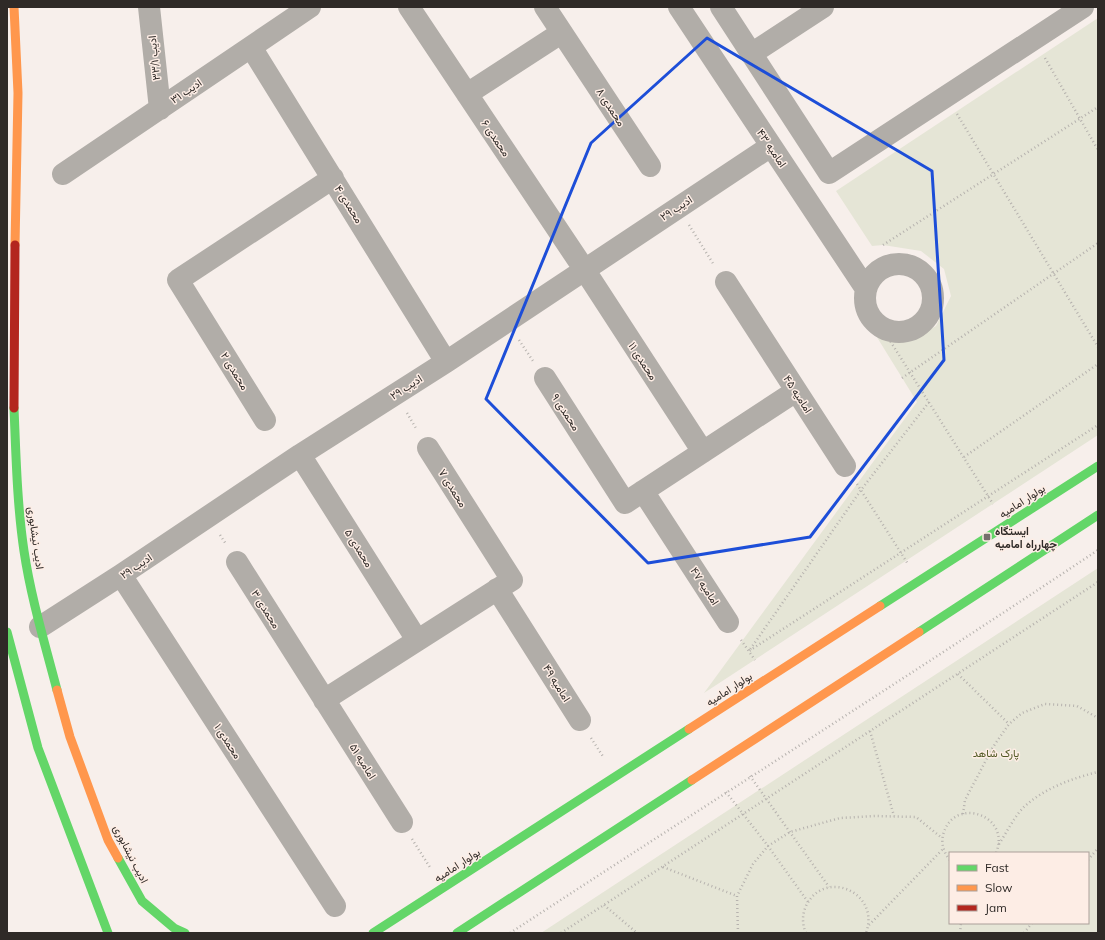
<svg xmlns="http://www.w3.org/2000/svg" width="1105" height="940" font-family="Mulish,Vazirmatn,sans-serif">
<rect width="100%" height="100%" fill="#f7efeb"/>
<path fill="#e5e5d6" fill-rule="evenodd" d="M1098,18V435L704,693L917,402L875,334L911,340L936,326L951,296L944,269L921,251L883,245L872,246L836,191Z
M1098,568V933H541ZM950,853H1088V923H950Z"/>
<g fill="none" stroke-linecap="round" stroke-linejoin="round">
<path stroke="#b6b2ae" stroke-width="2.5" stroke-dasharray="1 3" stroke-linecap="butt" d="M1045,58L1098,150
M957,114L1098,347
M689,225L714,265
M883,245L1098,107
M878,326L887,336L993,504
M519,340L533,361
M902,378L1098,243
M929,402L861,490L749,651L1098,425
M407,413L417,430
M964,457L1098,364
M857,484L908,564
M220,535L226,544
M741,640L755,660
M958,674L1009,724
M870,731L894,816
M591,738L604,758
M750,776L829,887
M726,792L768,846L808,902
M963,814L965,800L993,747L1009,724L1022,713L1045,704L1077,706L1098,718
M412,839L431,869
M999,844C1007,832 1015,815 1025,806C1045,788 1073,778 1098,772
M950,860C944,853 941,844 943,835C953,795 1012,815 996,853
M1088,860L1098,848
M663,867L737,896
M604,905L637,933
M869,925L943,849
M510,933C706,805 903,680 1098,550
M561,933L1098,582
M738,933L737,896L753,864L768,846L790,832L840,818L875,816L916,817L942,838
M806,933C802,924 802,915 806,906C824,868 881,892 866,933
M960,933L961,923
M1024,933L1032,923"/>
<path stroke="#b1ada8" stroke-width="22" d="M149,7L160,109
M409,7L584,269L703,452
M545,7L650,166
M679,7L866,289
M721,7L829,173L1083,7
M251,47L446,362
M751,54L823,7
M467,94L561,33
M63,174L310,7
M865 298a34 34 0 1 1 68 0a34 34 0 1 1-68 0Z
M726,282L845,466
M545,378L625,503L796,391
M265,420L178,280L333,178
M300,455L417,640
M643,491L728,622
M237,562L402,822
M121,575L335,906
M497,589L580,720
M40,627L121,575L300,455L446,362L771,146
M324,700L512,580L428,448"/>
<path stroke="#63d668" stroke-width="9" d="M14,408C16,455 17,504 24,551C31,598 45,644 57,690
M880,606L1098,466
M7,632L38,748L108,933
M919,632L1098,515
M118,858L142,901L174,928L185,933
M373,933L689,729
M457,933L692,780"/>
<path stroke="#ff974d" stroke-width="9" d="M14,7L18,93L15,245
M57,690L70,737L108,840L118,858
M689,729L880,606
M692,780L919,632"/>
<path stroke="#b3261e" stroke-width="9" d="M14,408L15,245"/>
</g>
<path fill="none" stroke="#1d4ed8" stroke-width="3" stroke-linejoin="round" d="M707,38L932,171L944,360L810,537L648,563L486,399L591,143Z"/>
<rect fill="#756f6c" stroke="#fdede5" stroke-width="1.5" x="983" y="533" width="8" height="8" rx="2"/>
<g text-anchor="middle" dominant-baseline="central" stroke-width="3" stroke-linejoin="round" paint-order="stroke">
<g font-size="11" fill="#2f2a27" stroke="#fdede5">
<text transform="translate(154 58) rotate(-96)">ادیب ۳۳/۱</text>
<text transform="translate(186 91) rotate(-34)">ادیب ۳۱</text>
<text transform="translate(611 107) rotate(57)">محمدی ۸</text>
<text transform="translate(496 138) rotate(56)">محمدی ۶</text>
<text transform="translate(772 148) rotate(56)">امامیه ۴۳</text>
<text transform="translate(349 204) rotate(58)">محمدی ۴</text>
<text transform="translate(676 208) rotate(-33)">ادیب ۲۹</text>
<text transform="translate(643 361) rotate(57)">محمدی ۱۱</text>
<text transform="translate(235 371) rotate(58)">محمدی ۲</text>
<text transform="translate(406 387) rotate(-33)">ادیب ۲۹</text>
<text transform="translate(798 394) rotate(57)">امامیه ۴۵</text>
<text transform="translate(566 412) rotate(57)">محمدی ۹</text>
<text transform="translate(453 488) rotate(58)">محمدی ۷</text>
<text transform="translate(1022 501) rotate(-33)">بولوار امامیه</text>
<text transform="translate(36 538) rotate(82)">ادیب نیشابوری</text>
<text transform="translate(359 548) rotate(58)">محمدی ۵</text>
<text transform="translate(136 566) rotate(-34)">ادیب ۲۹</text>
<text transform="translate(705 586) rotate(57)">امامیه ۴۷</text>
<text transform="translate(266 609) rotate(58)">محمدی ۳</text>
<text transform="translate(557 683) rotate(58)">امامیه ۴۹</text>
<text transform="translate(729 689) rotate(-33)">بولوار امامیه</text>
<text transform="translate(228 741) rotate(57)">محمدی ۱</text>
<text transform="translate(363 761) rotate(58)">امامیه ۵۱</text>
<text transform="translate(131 854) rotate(63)">ادیب نیشابوری</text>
<text transform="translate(457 865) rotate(-33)">بولوار امامیه</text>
</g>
<g font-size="11" font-weight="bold" fill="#2f2a27" stroke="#fdede5" text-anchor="start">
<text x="995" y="531">ایستگاه<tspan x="995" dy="13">چهارراه امامیه</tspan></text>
</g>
<g font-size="11" fill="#515924" stroke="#fdede5">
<text x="996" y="753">پارک شاهد</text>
</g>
</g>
<rect width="1105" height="940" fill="none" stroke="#2f2a27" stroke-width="16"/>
<rect x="949" y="852" width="140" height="72" fill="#fdede5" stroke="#ab9f99"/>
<rect x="957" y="865" width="20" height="6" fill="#63d668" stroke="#ab9f99"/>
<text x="985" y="872" font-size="12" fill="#2f2a27">Fast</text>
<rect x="957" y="885" width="20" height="6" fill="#ff974d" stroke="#ab9f99"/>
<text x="985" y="892" font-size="12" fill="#2f2a27">Slow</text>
<rect x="957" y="905" width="20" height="6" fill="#b3261e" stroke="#ab9f99"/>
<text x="985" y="912" font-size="12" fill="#2f2a27">Jam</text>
</svg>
